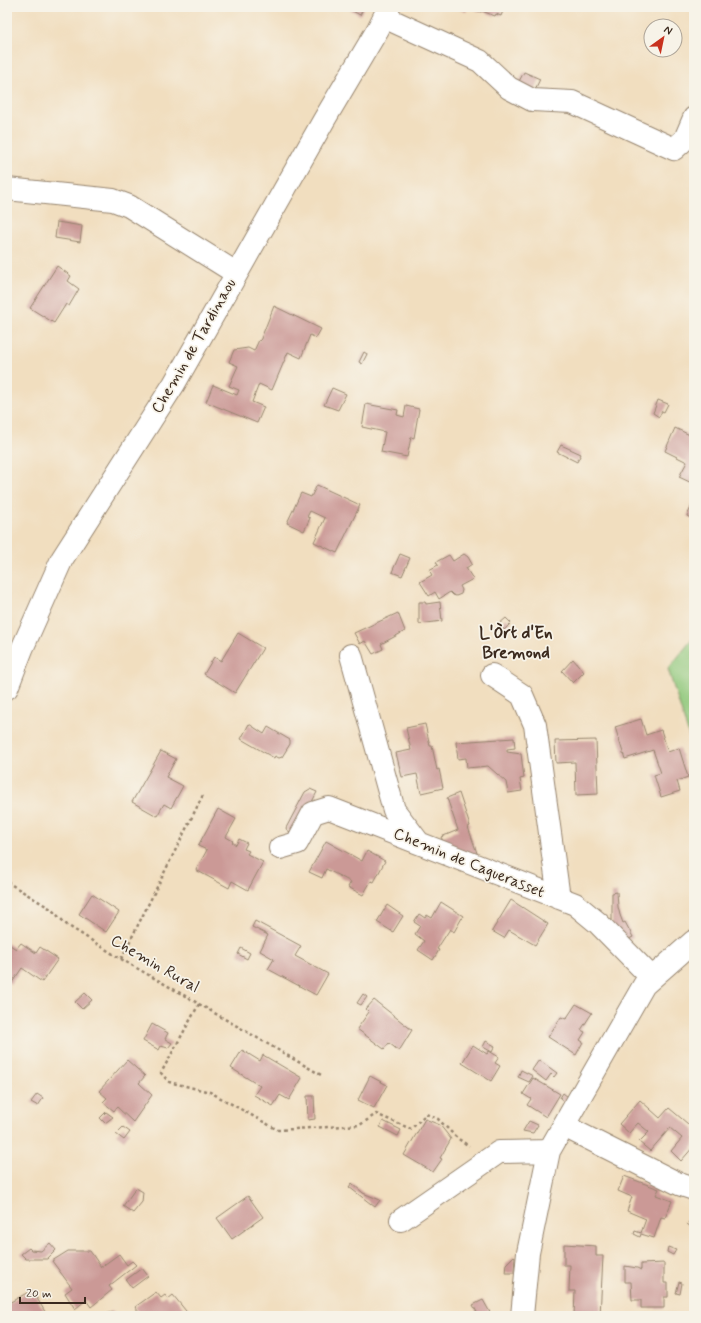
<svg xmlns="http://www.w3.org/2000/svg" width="701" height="1323" font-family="Mynerve,sans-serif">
<rect width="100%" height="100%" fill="#f7f3e8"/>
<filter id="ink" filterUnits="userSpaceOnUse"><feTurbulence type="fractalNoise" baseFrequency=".025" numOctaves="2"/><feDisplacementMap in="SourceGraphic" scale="8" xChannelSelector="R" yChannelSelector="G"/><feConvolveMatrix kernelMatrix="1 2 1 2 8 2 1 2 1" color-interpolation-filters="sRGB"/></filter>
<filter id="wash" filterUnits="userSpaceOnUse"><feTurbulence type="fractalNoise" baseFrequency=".012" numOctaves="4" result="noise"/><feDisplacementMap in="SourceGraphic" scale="16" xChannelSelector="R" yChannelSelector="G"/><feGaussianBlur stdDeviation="0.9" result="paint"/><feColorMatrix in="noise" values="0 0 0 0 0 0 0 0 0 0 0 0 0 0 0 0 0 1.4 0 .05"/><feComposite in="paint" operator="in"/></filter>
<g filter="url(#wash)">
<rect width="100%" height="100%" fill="#f1debf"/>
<path fill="#90c87b" stroke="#66794c" d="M694,637V752L668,669Z"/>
<g id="blocks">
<path fill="#cb9996" d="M345,7H364L360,15Z
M453,7H498V9L503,11L501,16L496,14L495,16L482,11L481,12L468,7L466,12Z
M524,72L540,79L533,94L517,85Z
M57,222L82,226L80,242L55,238Z
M57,266L71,276L68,281L79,289L69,306L66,304L54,323L30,308Z
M274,306L321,329L316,338L310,335L301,358L288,352L272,390L259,384L252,402L264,407L257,423L206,402L213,385L237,395L239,390L229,386L238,366L229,362L234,350L248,348L254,351L259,340L260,341Z
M364,352L367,354L362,364L359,362Z
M332,388L346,394L338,410L324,405Z
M658,400L668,404L664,412L662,411L659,417L653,413Z
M366,404L398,410L397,415L404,417L406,406L419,409L414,438L411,437L407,457L381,452L385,432L362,427Z
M675,428L694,437V484L679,477L687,462L665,451Z
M561,445L581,454L577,462L557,452Z
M317,485L360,505L337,553L314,542L325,518L310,511L307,517L310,518L304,531L287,523L301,493L311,497Z
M694,501V520L687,516Z
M400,554L410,558L402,576L392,572Z
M464,554L468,557L472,564L466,568L473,579L460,586L462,590L461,594L456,596L453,595L450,592L439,599L435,592L429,596L420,582L432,575L429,570L438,565L436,562L449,555L453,561Z
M419,602H425L426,604L440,602L442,621L419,624Z
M398,613L405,631L381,644L383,649L373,654L365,641L360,644L354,633Z
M506,618L511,623L504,630L499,624Z
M238,633L263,648L235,693L204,674L214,657L221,661Z
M573,659L584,672L573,683L562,671Z
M641,719L646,735L661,730L668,752L679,748L688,777L677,781L680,791L661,797L654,775L661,773L653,750L625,759L615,727Z
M249,724L264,734L268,727L290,740V744L282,757L279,758L275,756L274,758L241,739Z
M425,724L430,746H432L437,770L439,769L443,788L421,793L417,774L402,777L396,753L411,750L406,728Z
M514,738L515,748L507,749V752L521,754L524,778L520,779L522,791L508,793L506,782L488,766L467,768L466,758L458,759L456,742Z
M596,740L598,794L576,795L575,762L556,763L555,741Z
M161,751L176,759L166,777L183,786L171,808L164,804L157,816L132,802Z
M310,789L317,792L295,835L287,830L286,828L305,792Z
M459,793L470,826L468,827L478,856L447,849L441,837L458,830L447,798Z
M218,809L236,819L226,837L233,841L232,842L236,845L239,839L247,843L244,849L249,851L247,854L263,862L248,890L232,881L229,888L196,870L207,850L198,846Z
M326,841L362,861L367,851L385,861L374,882L371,881L363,895L348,887L351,882L326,869L322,878L309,872Z
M617,892L618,907L620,915L623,923L625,922L633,937L621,943L612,927V893Z
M92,894L119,912L106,932L79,914Z
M511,900L548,924L535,945L509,930L504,938L492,931Z
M441,902L463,916L454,932L450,929L437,949L439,950L433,960L418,950L424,941L415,934L420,926L414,922L419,914L425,918L427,915L432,918Z
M387,905L403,916L393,932L377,922Z
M255,921L301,946L295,956L328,974L316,995L268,969L274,959L260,951L268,935L252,927Z
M7,943L16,949L21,943L36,953L40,947L58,959L42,982L22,968L11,984L7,982Z
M241,948L250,953L247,959L238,954Z
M85,993L92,1000L82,1009L75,1002Z
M363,994L367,997L361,1005L357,1003Z
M374,1000L412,1030L399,1051L389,1043L384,1049L357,1029L369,1012L366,1009Z
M576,1004L592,1013L581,1030L585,1032L580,1040L583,1042L576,1055L548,1037L561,1017L566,1019Z
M152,1024L168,1033L165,1039L172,1043L168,1048L161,1046L159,1050L143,1041Z
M486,1041L495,1046L492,1052L483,1047Z
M473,1045L487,1054L489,1051L499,1057L495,1063L500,1066L491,1081L462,1063Z
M242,1050L260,1061L263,1055L302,1078L289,1100L280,1095L273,1106L254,1095L260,1086L231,1068Z
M127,1060L145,1076L139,1083L152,1095L133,1122L117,1107L114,1111L103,1102L107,1098L99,1091Z
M539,1060L557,1073L554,1077L551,1074L546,1081L532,1070Z
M521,1070L533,1076L529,1082L518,1077Z
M370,1076L387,1085L374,1108L358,1100Z
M533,1078L560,1094L546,1117L527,1105L531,1099L523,1094Z
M563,1093L568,1097L565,1102L560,1098Z
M37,1094L43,1098L38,1106L31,1102Z
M307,1096H314L315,1119L308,1120Z
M640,1100L660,1118L669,1108L694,1129V1146L681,1161L671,1151L682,1138L670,1128L650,1151L639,1142L649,1132L638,1123L629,1133L619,1124Z
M106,1112L113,1117L105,1123L100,1118Z
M425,1119L440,1125L451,1139L440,1158L442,1159L433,1172L404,1155Z
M383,1121L401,1130L398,1136L380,1127Z
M529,1121L538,1125L533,1133L523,1131Z
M123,1127L130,1132L124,1140L116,1134Z
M624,1176L659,1189L656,1195L672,1201L665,1218L661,1217L654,1238L641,1234L640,1237L634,1234L635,1231L641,1233L646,1219L627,1211L632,1197L618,1191Z
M352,1183L363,1193L380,1200L375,1207L349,1187Z
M136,1188L143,1192L142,1202L133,1213L123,1206Z
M248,1196L263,1217L232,1239L217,1218Z
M694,1210V1229L687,1224L693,1217L690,1215Z
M50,1243L56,1250L47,1259H26L21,1254L29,1248L31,1250L41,1251Z
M564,1244L596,1246V1256H603L600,1316H574L575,1291H569L570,1265H564Z
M668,1247L676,1250L673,1255L667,1252Z
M68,1251H90L101,1267L119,1254L127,1265L132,1261L136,1265L109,1286L112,1290L91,1307L86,1300L75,1309L65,1293L72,1288L52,1261Z
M514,1256L515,1257L514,1273H505L506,1264Z
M664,1263V1283H668V1297H664V1308H641V1300H632L631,1282H625V1266L637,1268L641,1270V1264Z
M142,1268L148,1276L132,1288L126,1280Z
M679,1282L682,1283L680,1294L676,1293Z
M32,1290L47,1315L7,1316V1304Z
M156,1292L161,1298L165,1295L168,1299L173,1295L190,1316H142L135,1307Z
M483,1300L492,1316H479L473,1305Z
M112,1311L116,1316H104Z"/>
</g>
</g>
<g filter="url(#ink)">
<use href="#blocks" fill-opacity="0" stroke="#96846e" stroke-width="1"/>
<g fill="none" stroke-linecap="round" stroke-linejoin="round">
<defs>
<path id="minor" d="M384,17L480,61L509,88L532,100L572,102L674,149L685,139L694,118
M7,189L113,200L129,206L236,273
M351,655L394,810L419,843
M492,675L522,695L535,725L559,898
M7,688L22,649L62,559L174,384L324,120L378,29L389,7
M280,848L297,843L313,813L329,808L575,904L598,923L652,978
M564,1126L679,1184L694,1189
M401,1220L499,1152L549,1151
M522,1316L528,1253L549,1151L644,985L694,941"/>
</defs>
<use href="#minor" stroke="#96846e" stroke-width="24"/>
<path stroke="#96846e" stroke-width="2.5" stroke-dasharray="3 3" stroke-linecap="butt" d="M7,882L51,909L67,925L121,959L199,1004L161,1073L169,1082L210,1092L278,1130L360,1125L376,1114L411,1129L426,1114L438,1119L457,1138L469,1146
M121,959L204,793
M199,1004L321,1075"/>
<use href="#minor" stroke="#fff" stroke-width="22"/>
</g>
</g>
<g text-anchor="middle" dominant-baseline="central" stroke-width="3.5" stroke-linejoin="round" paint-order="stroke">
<g font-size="16" fill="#3b2a1e" stroke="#f7f3e8">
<text transform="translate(194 346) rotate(-60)">Chemin de Tardinaou</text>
<text transform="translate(469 863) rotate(22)">Chemin de Caguerasset</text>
<text transform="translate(155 964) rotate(30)">Chemin Rural</text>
</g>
<g font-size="17" font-weight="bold" fill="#3b2a1e" stroke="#f7f3e8">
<text x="516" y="633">L'Òrt d'En<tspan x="516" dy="20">Bremond</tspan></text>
</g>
</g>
<rect width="701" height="1323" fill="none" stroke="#f7f3e8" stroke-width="24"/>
<g transform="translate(663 38) rotate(33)"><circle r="19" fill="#f7f3e8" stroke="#aca397"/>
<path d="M0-3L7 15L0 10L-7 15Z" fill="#c8321e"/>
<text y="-6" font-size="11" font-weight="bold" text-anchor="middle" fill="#3b2a1e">N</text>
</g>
<path d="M20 1297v6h65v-6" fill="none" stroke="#3b2a1e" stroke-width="2"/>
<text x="26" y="1297" font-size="12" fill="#3b2a1e" stroke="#f7f3e8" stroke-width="3" paint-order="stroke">20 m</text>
</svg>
